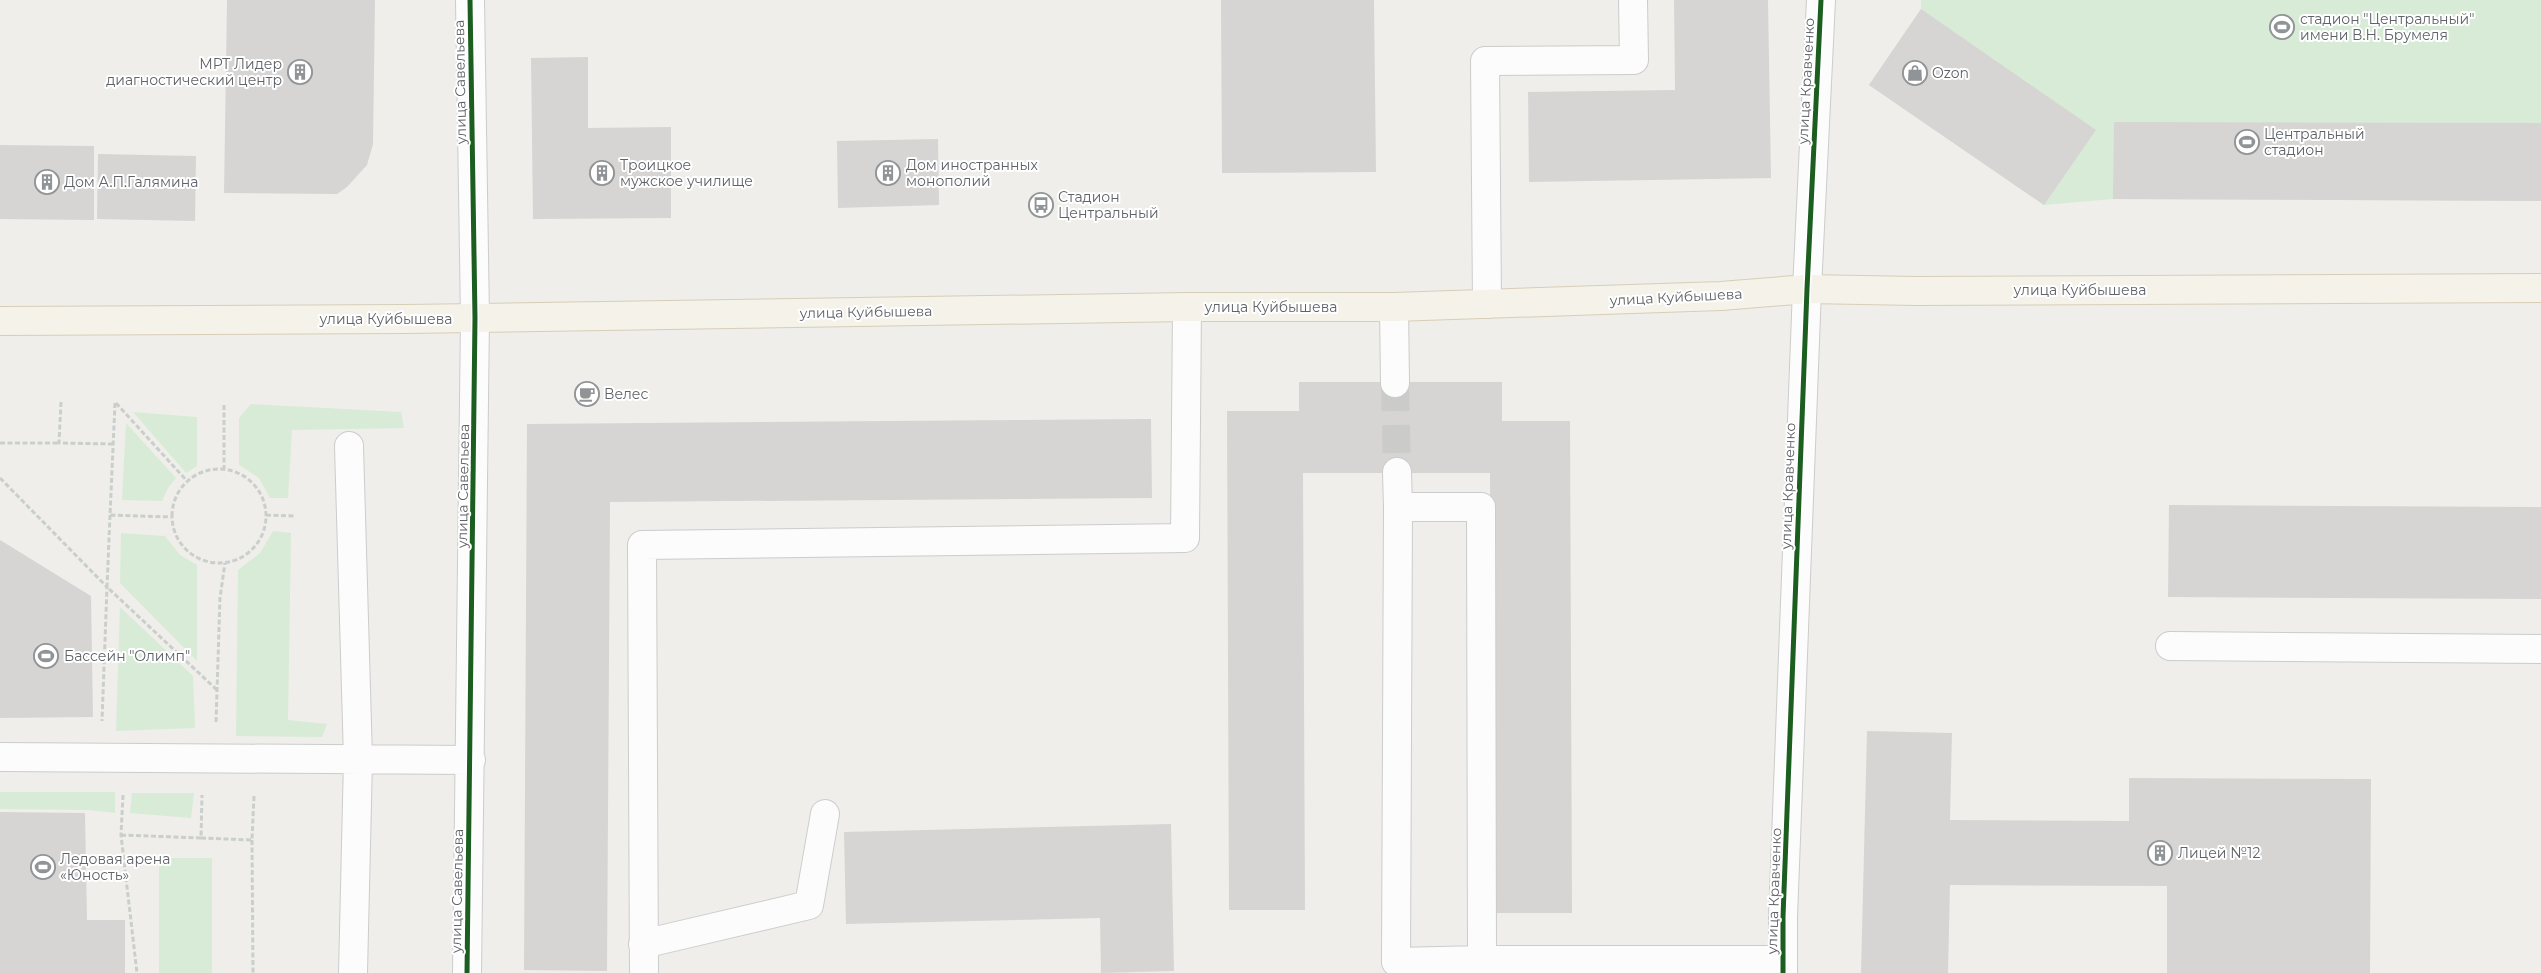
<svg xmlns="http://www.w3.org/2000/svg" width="2541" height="973" font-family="Montserrat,sans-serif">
<rect width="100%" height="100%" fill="#efeeea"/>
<path fill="#d8ebd6" d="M1921,0H2541V201L2113,199L2044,205L1869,85L1921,9Z
M251,404L401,412L404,428L292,430L288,498H270L259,478L239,465V418Z
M133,412L197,417V466L186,473Z
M126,423L176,478L168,488L162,501L122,500Z
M273,531L291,533L288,720L327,724L322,737L236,736L238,570L260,553Z
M121,533L165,536L180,555L197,565V661L120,583Z
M120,607L193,676L195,728L116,731Z
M0,792H115V813L88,810L0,809Z
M132,793H194L191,818L130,813Z
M159,858H212V973H159Z"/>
<path fill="#d6d5d3" d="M227,0H375L373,144L367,165L347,187L337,194L224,193Z
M1221,0H1374L1376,172L1222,173Z
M1674,0H1768L1771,178L1529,182L1528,92L1675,90Z
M1921,9L2096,130L2044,205L1869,85Z
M588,57V128L671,127V218L533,219L531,58Z
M2114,122L2541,123V201L2113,199Z
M938,139L939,205L838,208L837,141Z
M0,145L94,146V220L0,219Z
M98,154L196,156L195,221L97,219Z
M1299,382H1502V421H1570L1572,913H1491L1490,473H1303L1305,910H1229L1227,411H1299Z
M1151,419L1152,498L610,502L607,971L524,970L527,424Z
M2169,505L2541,507V599L2168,597Z
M0,540L91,596L93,717L0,718Z
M1867,731L1952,733L1950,820L2129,821V778L2371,779L2370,973H2167V886L1950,885L1948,973H1861Z
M0,812L85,813L87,920H125V973H0Z
M1171,824L1174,971L1101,973L1100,918L846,924L844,832Z"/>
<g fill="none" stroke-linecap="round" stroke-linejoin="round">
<path stroke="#cbcbca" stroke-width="28" stroke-dasharray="28 14" stroke-linecap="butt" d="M1395,383L1397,472"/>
<defs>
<path id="minor" d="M1487,304L1485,61L1634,60L1633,0
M1394,307L1395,383
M349,446L358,759L353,973
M1397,472L1398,507H1481L1482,960H1783
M1398,507L1396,962L1482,960
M2170,646L2541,649
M0,757L471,760
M643,944L809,905L825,814
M467,973L475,318L470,0
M644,973L642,545L1185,538L1187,307
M1783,973V917L1807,289L1821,0"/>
<path id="major" d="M0,321L406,319L1187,307H1394L1721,296L1807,289L1917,291L2541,288"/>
</defs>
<use href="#minor" stroke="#cbcccc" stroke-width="30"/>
<use href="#major" stroke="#d7ceb8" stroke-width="30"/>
<path stroke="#cacfcc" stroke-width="3" stroke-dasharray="5 2.5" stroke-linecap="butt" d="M61,402L59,443L113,444
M115,403L110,515L172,517
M116,403L187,481
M224,405V469
M0,443H59
M172 516a47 47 0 1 1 94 0a47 47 0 1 1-94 0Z
M0,478L107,587L102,721
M110,515L107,587L217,690
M266,515L295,516
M216,722L220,598L225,563
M123,795L121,835L137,973
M121,835L201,838L202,795
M201,838L252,840L254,796
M252,840L253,973"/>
<use href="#minor" stroke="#fdfcfc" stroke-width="28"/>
<use href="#major" stroke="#f4f2e9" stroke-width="28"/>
<defs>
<path id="cycleway" d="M467,973L475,318L470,0
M1783,973V917L1807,289L1821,0"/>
</defs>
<use href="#cycleway" stroke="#fff" stroke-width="8"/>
<use href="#cycleway" stroke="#1b5e20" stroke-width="5"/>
</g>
<defs>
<symbol id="stadium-ring" viewBox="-11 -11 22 22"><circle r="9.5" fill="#fff" stroke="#919496" stroke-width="1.5"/><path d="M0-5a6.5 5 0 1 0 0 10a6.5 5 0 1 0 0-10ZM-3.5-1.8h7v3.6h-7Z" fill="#919496"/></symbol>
<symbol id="building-ring" viewBox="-11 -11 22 22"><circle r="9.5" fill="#fff" stroke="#919496" stroke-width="1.5"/><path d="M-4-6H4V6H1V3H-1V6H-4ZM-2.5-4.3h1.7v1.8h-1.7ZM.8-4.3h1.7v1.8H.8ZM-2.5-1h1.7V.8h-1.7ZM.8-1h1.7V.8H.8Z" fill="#919496"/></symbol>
<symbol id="shop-ring" viewBox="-11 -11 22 22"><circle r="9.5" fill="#fff" stroke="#919496" stroke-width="1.5"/><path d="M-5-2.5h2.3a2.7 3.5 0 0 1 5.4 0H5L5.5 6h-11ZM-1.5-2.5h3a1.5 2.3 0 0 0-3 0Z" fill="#919496"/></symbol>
<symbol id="bus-ring" viewBox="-11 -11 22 22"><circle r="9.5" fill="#fff" stroke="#919496" stroke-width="1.5"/><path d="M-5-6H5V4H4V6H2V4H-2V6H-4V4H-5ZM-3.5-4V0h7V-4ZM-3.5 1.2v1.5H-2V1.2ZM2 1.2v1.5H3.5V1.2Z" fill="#919496"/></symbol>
<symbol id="cafe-ring" viewBox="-11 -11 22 22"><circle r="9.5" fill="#fff" stroke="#919496" stroke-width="1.5"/><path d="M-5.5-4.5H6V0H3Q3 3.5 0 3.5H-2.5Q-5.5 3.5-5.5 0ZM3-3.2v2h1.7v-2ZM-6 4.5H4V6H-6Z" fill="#919496"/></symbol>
</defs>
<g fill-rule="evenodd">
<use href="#stadium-ring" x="2268" y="13" width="28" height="28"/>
<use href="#building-ring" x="286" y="58" width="28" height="28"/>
<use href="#shop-ring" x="1901" y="59" width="28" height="28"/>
<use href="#stadium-ring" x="2233" y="128" width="28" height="28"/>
<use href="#building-ring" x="588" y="159" width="28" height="28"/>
<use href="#building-ring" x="874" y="159" width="28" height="28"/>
<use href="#building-ring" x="33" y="168" width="28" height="28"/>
<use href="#bus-ring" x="1027" y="191" width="28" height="28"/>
<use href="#cafe-ring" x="573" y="380" width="28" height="28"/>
<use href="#stadium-ring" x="32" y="642" width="28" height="28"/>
<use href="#building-ring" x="2146" y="839" width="28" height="28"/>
<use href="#stadium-ring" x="29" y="853" width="28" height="28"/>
</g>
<g text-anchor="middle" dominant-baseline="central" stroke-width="4" stroke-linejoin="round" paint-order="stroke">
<g font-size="14" fill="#5f6368" stroke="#fff" text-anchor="start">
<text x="2300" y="19">стадион "Центральный"<tspan x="2300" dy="16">имени В.Н. Брумеля</tspan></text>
<text x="282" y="64" text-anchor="end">МРТ Лидер<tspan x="282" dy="16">диагностический центр</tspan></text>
<text x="1932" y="73">Ozon</text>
<text x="2264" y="134">Центральный<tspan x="2264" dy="16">стадион</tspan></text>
<text x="620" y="165">Троицкое<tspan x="620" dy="16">мужское училище</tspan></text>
<text x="906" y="165">Дом иностранных<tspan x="906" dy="16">монополий</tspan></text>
<text x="64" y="182">Дом А.П.Галямина</text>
<text x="1058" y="197">Стадион<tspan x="1058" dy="16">Центральный</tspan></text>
<text x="604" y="394">Велес</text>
<text x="64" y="656">Бассейн "Олимп"</text>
<text x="2178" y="853">Лицей №12</text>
<text x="60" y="859">Ледовая арена<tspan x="60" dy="16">«Юность»</tspan></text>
</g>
<g font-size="14" fill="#5f6368" stroke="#fff">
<text transform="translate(1806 81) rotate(-87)">улица Кравченко</text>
<text transform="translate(460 82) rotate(-91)">улица Савельева</text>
<text x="2080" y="290">улица Куйбышева</text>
<text transform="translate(1676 297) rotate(-3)">улица Куйбышева</text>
<text x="1271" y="307">улица Куйбышева</text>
<text transform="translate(866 312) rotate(-1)">улица Куйбышева</text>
<text x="386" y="319">улица Куйбышева</text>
<text transform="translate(463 486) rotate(-89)">улица Савельева</text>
<text transform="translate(1788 486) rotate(-88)">улица Кравченко</text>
<text transform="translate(457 891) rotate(-89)">улица Савельева</text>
<text transform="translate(1774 891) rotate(-88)">улица Кравченко</text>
</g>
</g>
</svg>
